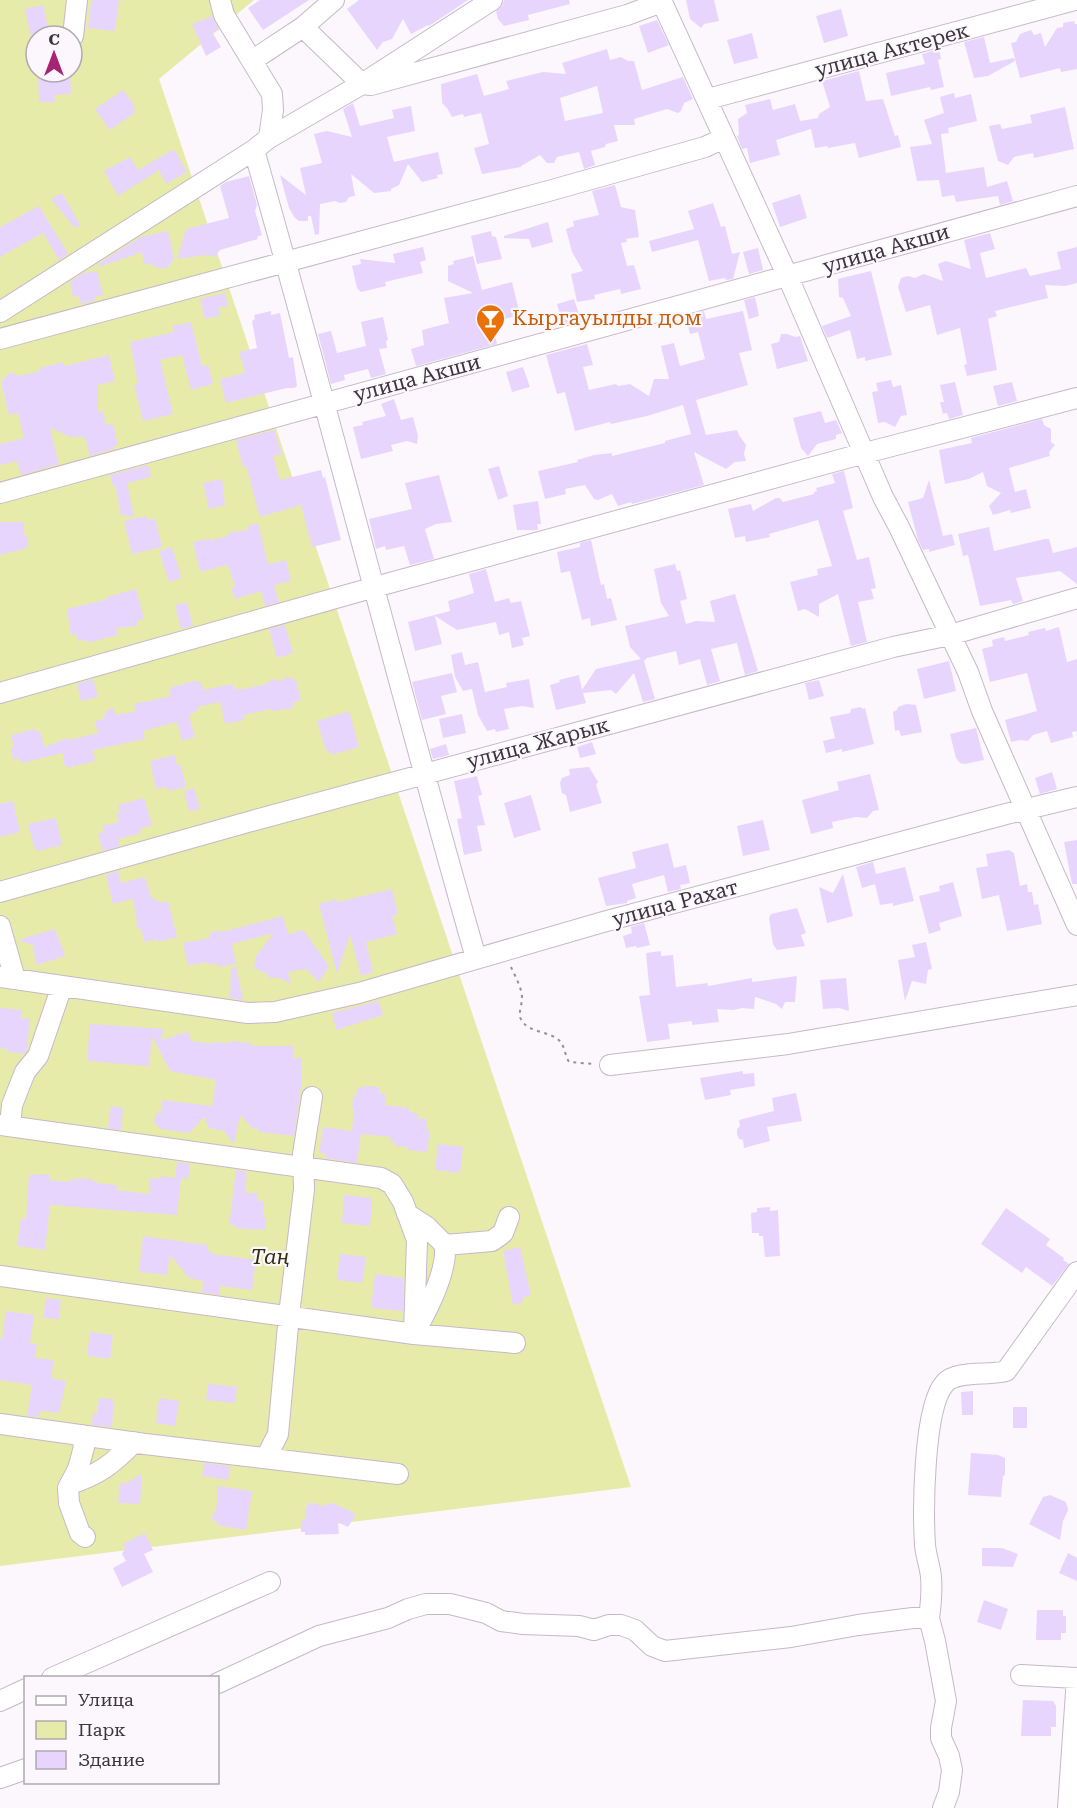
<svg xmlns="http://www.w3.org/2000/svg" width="1077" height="1808" font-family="'Roboto Serif',serif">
<rect width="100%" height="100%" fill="#fcf6fd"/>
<path fill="#e7ebaa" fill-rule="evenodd" d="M0,0H254L159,79L631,1487L0,1566ZM36,36H72V72H36Z"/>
<path fill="#e8d5fd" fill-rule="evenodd" d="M91,0H119L115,31L88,28Z
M260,0H309L263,30L248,8Z
M359,0H468L429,26L428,25L411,34L403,19L392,39L383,42L377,50L347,9Z
M504,0H569L570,4L528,15L529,20L504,26L498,19L496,11L502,6Z
M686,0H714L719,21L704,24L701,28L690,19Z
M43,5L49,33L31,37L25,9Z
M841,9L848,36L824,43L816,16Z
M212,16L219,30L212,32L221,47L206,56L192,24Z
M657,20L669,45L648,53L639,26Z
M1074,21L1075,24H1077V69L1061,72L1060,68L1020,78L1011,43L1016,42L1020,34L1031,30L1034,35L1041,33L1045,47L1057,28L1063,27V23Z
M752,33L758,58L734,64L727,40Z
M984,37L990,63L1014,58L1015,61L988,76L974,78L964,42Z
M607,49L610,60L621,57L628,61H634L642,90L683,77L693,99L684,103L681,111L678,113L667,109L634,119L635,125H614L618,141L606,144L605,147L591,151L595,165L584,169L579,152L557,157L554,163H547L540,155L521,166V167L482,174L474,148L489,144L481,113L464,117L463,114L452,117L447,108L442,103L441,84L477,74L484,96L509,89L506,81L543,72L566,74L562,63ZM597,86L603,113L565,121L560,98Z
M939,49L941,59L938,60L944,87L931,90L930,87L891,96L886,73L925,64L922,54Z
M859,71L866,101L883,99L895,136L898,135L901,147L859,158L855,143L828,148L827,146L815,148L811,129L776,140L780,155L750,163L747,148L742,149L737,136L739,135L738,119L747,113L745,105L770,99L773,110L795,104L800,121L818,118L819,114L830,107L822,81Z
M38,72H70L71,94L54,95L55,102H39Z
M123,90L135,106L132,107L136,112L110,130L95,109Z
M954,93L955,98L971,94L977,121L948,128L949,133L941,134L946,173L984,167L987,187L1007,181L1013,201L1000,205L998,196L956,202L954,195L942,197L939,180L917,181L910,147L932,144L924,120L944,113L940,97Z
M353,103L360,126L394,118L392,110L411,106L415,131L387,137L394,162L438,152L443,174L437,175L438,178L422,182L408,164L399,185L391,189V191L374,193L351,174L355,196L349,197L346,202L340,203L335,201L320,204L319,234L315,235L311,216H308V221H299L295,218L289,208L280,175L306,195L300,168L322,163L314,134L327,131L352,137L343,109Z
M1065,107L1074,149L1034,158L1033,153L1014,157L1008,165L998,161L989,126L1000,124L1002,129L1032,123L1030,115Z
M174,149L187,172L166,184L159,170L118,196L104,171L130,157L138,170Z
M249,176L257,205L255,211L262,235L257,237L258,239L220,250L215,257L206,255L177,259L186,229L229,218L220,186L226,182Z
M615,185L621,207L635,210L639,237L626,239L627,242L621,243L627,266L634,265L641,289L621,294L620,289L594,295L595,299L577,302L571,274L583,271L572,252L566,229L574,226L573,221L599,215L592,191Z
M62,193L80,225L75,228L51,199Z
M800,194L807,218L780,227L772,203Z
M713,203L721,227L725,226L732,254L740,252L733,279L726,280L725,278L709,281L698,240L652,252L649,241L694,229L688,211Z
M39,206L68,254L59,260L43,233L0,257V227Z
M548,222L553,242L532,248L529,239L504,238V236Z
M168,231L174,259L167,268H157L149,263L144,264L142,252L99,267L98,264L141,237Z
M491,231L492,236L496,237L502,259L477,264L471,236Z
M990,233L995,249L980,253L986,278L1026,268L1030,276L1061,269L1057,252L1077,247V283L1065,286L1045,285L1048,298L995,311L997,316L988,319L997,370L967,376L964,365L967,364L960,328L937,335L930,305L906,312L898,287L901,278L908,276L915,278L924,274L943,281L938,264L946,261L971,269L964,240Z
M423,247L426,260L420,262L423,273L385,282L386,286L361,292L357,288L352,266L361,264L360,259L395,263L393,254Z
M758,248L763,270L749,274L743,252Z
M473,256L482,290L512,282L520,315L492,322L497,344L416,366L411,349L424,345L422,330L449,323L444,298L473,293L448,281V266L454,264L453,261Z
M97,271L103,295L94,297L95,301L81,304L79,296L73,297L70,282L81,274Z
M871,271L892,355L865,361V357L857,359L850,330L827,338L822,326L851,316L843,298L839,297L838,279Z
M225,293L228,306L218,308L220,316L205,319L200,299Z
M755,297L759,316L749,319L744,300Z
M574,299L581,320L563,325L557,304Z
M271,311V315L280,313L289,358L293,357L297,386L294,388H287L226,403L220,379L245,373L239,352L257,348L252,321L255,319L254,315Z
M704,311L706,319L743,311L752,350L739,353L748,385L696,400L706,435L737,430L739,435L746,445L744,454L746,461L735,462L726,469L694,452L704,485L632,504L631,502L618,506L612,494L598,500L594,499L585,485L565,489L566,494L545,499L538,471L578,462L577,460L594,455L612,453V456L665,443V441L691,434L683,405L647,416L611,424L610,422L575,431L565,392L557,394L546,355L587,344L593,365L583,367L589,390L616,384L618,386L630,384L649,396L654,379H669L661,346L674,343L680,366L705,359L698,332L690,334L685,316Z
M383,317L388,340L386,341L387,348L379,349L386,374L371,378L368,369L344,375L345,380L331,384L318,334L331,331L337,353L366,346L361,322Z
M191,322L202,366L208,365L213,384L191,390L182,355L160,360L173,414L143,421L134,385L138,384L130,342L174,332L172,326Z
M781,334H787L795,337L800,336L808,361L777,369L771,344L779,342Z
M109,355L115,381L98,385V412L103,411L106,425L113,424L118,445L113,447V449L90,456L85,437H70L50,428L59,464L21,475L17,461L0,465V444L24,438L18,413L9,415L1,382L8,374L14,373L19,376L40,371V368L63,362L64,366Z
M523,367L530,387L512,392L506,372Z
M891,380L893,387L901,385L907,415L901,416L895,427L885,422L878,423L872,392L878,391L876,383Z
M955,382L963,415L949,419L947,413L943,414L940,402H944L940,385Z
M1012,382L1017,401L998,406L993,386Z
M394,399L401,420L413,417L418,436L417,444L407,441L391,445L393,451L361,459L353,427L363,425L362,422L386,416L381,404Z
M821,411L825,423L836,420L842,433L836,435V439L817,444L808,456L801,448L793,418Z
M1042,419L1044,425L1051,429V442L1055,445L1049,452L1050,456L1009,468L1015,492L1026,489L1031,508L1011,513L1010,510L993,515L989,506L1001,493L987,486L983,472L969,479L945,484L939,450L972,443L971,438Z
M274,430L282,454L273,456L280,480L321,470L323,478L325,477L341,540L312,547L301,505L260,517L246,466L243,467L236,440Z
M148,465L151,477L127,483L134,517L121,515L115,485H112L110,475Z
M499,466L508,496L498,500L488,469Z
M844,471L853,508L843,511L857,560L869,557L876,588L871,589L874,599L858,602L867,642L851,646L838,594L819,604V617L805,609L798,611L790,582L818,575L817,569L832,566L818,520L769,534L770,537L746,542L745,536L735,538L728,509L751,504L753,511L776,498H780L783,502L814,494V492L817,491L816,488L835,483L832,474Z
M439,475L452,522L436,524L425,529L434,559L410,565L404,546L386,550L385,546L376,549L369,519L412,509L405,483Z
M222,479L225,505L209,509L203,483Z
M929,480L943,536L952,534L955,545L929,552V549L923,550L918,540L908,502L923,498Z
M538,501L541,524H537L538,530H517L513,505Z
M146,516L147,520L155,518L162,547L132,554L124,521Z
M0,522H24V533L28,539V546L24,549L0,555Z
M258,523L268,564L286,560L291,581L274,585L279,602L265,606L261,591L235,599L231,588L235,587L228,565L200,572L193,542L210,538L211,541L229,535L230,532L248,530L247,526Z
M989,527L994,551L1045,539H1049L1053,553L1077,547V584L1060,571L1016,578L1023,601L1013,604L1011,600L980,606L968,555L963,556L958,534Z
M591,540L601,585L604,584L607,599L611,598L617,620L591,626L590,618L582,620L570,571L561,573L557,552L580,547V543Z
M172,547L181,576V578L169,582L159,551Z
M675,564L677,571L680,570L687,599L680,601L686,624L696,621L715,622L710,601L735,594L758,671L745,675L737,643L711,649L720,681L707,685L700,659L679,665L676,651L647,658L644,661L655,699L643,702L634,673L616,694L611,690L583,693L586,703L556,710L550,685L560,682L559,680L579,675L582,690L596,669L641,659L630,647L625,626L669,616L661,603L654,569Z
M486,569L495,602L509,598L511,603L521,601L530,636L522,638L524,645L512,648L509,632L499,635L496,622L457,630L435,616L442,644L415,651L408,622L450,611L448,601L474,593L469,574Z
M136,589L144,619L138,620L137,626L116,628L118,635L87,643L86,639L78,641L76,634L71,635L67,609L107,599V597Z
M187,602L193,626L181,629L175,605Z
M285,625L293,653L277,658L269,629Z
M1059,627L1067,662L1077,659V731L1072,732L1073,737L1051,743L1047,731L1033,735L1028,741L1020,740L1011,742L1005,720L1037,711L1027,673L990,682L982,649L993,646L992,640L1004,637L1005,641L1029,635L1028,632L1045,628L1046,631Z
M462,652L465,665L478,662L485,692L507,687L506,683L529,679L534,708L522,706L504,709L509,729L496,732L495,729L487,731L478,715L472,689L463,691L455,677L451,655Z
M949,661L956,691L924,699L917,669Z
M452,673L457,692L441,696L446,714L422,720L412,682Z
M287,677L296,680L301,700L293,703L294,708L272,711L271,709L243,715L244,720L225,724L220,702L197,707L198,711L191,713V715L189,716L195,737L182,741L177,722L143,731L145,739L93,750L95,761L67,768L64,763L63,753L22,763L18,758L13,760L11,748L14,747L11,735L34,729L41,733L44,747L68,738L69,740L98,733L95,721L103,719L107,710L113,708L116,715L136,711L134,704L171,696L169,688L193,681L201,682L203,690L233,684L234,689H244L266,684L272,679L281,681Z
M93,679L98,697L81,701L77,684Z
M819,680L824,696L809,700L805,683Z
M906,704L916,705L922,732L901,736L899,730L895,731L893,712L897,710L898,707Z
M861,707L862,709L865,708L874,744L842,752V749L826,753L823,741L835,738L830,717L850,713L851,709Z
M349,711L359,747L331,755L330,751H326L317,721Z
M462,714L466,733L443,738L439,719Z
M976,728L984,760L965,764L960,763L956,758L950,734Z
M592,742L596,754L580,758L577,747Z
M446,744L449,755L433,759L430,749Z
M175,755L177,766L181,765L186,787L167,791V787L156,789L150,761Z
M589,767L598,782L596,785L602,803L570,812L566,795L562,793L560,783L562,778L570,775L569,769Z
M1052,772L1057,789L1040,794L1035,778Z
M870,774L879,810L873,811L867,818L856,817L832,822L833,828L811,834L802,800L839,790L837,782Z
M477,776L482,795L478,796L485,825L477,826L482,851L464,855L457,819L462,818L454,781Z
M194,788L200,809L189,811L184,791Z
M531,795L541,830L514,838L504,803Z
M144,798L152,825L140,829L141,833L118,839L120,846L103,851L98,834L104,832L102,826L119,822L116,814L120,813L118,805Z
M13,801L20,832L0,837V804Z
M56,818L62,845L37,851L34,846L28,824Z
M763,820L770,850L743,856L737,826Z
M1077,840V884H1072L1064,842Z
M668,843L674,868L686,865L690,883L680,885L681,889L668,892L664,875L632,884L636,898L627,901V903L606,906L598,878L636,868L632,852Z
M1009,850L1014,853L1020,886L1027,884L1028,892H1032L1034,905L1038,904L1042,924L1007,931L999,895L982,899L976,868L988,866L986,854Z
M873,862L876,874L905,867L914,901L893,906V903L880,905L875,884L862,888L856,867Z
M118,871L121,883L145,877L151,897L161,903L168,901L177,937L158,942V939L144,942L142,932L136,925L137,921L133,899L113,904L106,875Z
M843,874L853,916L827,923L819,887L833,893Z
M953,882L962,916L939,923L941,930L929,934L919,896L940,891L939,886Z
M392,889L398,914L392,916L397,934L366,942L373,972L361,976L350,934L337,974L319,904L337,899L338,902Z
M797,908L806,933L801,935L805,946L777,950L773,944L769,918L771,914Z
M283,916L288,934L303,930L329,966L319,982L306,969L288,972L291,984L280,978H269L267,974L254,968L256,956L274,933L232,944L236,964L218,967L217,963L207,965L206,962L188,966L183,943L210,938L209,933L222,930V932Z
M644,923L650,945L637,948L636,946L626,948L623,936L632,933L631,927Z
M55,929L65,956L36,965L33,945L18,940Z
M926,942L932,969L928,970L926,984L912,981L905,1001L898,960L915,957L912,945Z
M661,951V956L673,955L676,987L708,983V986L752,978V982L797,976L795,1002H785L782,1009L776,1004L755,997L754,1009L742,1008L733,1010L717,1009L719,1022L692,1025V1021L668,1024L670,1039L647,1042L639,996L650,995L646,953Z
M231,967H236L243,1000L230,998Z
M846,978L849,1011L839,1008L823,1009L820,980Z
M379,1001L383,1015L336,1030L332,1013Z
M0,1008L22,1010L21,1018L30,1019L27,1050L24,1054L9,1052L7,1049L0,1048Z
M90,1024L163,1029L162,1040L183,1033L189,1032L191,1041L213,1044L214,1042L230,1043V1041L251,1043V1046H293V1058H301V1086L294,1136L259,1132L257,1128H252L240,1115L234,1144L224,1131L209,1128L204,1117L189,1133L161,1129L154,1122L156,1113H161L162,1100L212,1106L216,1080L170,1071L152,1036L149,1066L87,1061Z
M743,1071V1074L754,1073L755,1086L730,1090L731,1095L705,1100L700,1078Z
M365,1086L379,1087V1093L386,1094L385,1105L409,1108V1112L418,1113V1118L427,1119L426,1129L430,1130L427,1152L408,1150V1147L395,1146L396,1143L390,1142L391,1137L361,1134L357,1163L325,1158L326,1153H319L323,1127L352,1131L354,1108L352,1107L353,1098L356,1095L357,1089Z
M796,1093L802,1121L767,1127L770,1141L744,1148L743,1140L739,1139L737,1134V1129L740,1126L739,1120L774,1111L772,1098Z
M111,1106L123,1108L121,1130L108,1128Z
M438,1144L463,1147L460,1173L435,1170Z
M177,1162L190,1164L188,1179L181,1178L177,1215L50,1205L45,1250L17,1246L21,1218L26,1219L29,1175L49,1174V1180L70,1182V1179L78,1180V1178L90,1179L97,1183L117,1185L116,1190L149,1194L150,1178L160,1179L161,1176L180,1178H175Z
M236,1170L247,1172L245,1193H258L257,1200L264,1202L263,1217H266L265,1230L235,1228L236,1225H229Z
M344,1195L372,1198L370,1226L342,1223Z
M770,1207V1211L778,1210L780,1256L765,1257L763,1236H759V1233H752L751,1213L757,1212V1208Z
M1006,1208L1050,1239L1046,1245L1064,1258L1063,1260L1069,1264L1052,1286L1026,1267L1022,1273L981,1244Z
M143,1236L208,1245L207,1250L212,1252L211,1254L256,1260L252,1290L220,1286L219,1295L202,1292L203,1281L189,1278L170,1255L167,1275L139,1272Z
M520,1247L531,1295L523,1297L524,1302L513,1305L503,1251Z
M340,1254L366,1257L362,1283L337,1280Z
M375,1274L404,1278L403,1311L371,1308Z
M46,1298L61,1300L59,1319L43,1318Z
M6,1311L34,1315L30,1343L37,1344L35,1358L54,1360L51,1378L66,1381L59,1413L40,1411L39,1417L27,1416L32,1385L0,1380V1339H2Z
M90,1332L113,1335L110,1359L87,1356Z
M208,1384L237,1387L235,1403L206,1400Z
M973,1391V1415H962L961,1392Z
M99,1398L114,1399L112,1427L92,1425L93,1412L97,1413Z
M159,1398L179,1401L175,1426L156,1423Z
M1013,1407H1027V1428H1013Z
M971,1453L998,1455L1005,1458V1475L1003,1476L1001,1497L968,1495Z
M204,1463L230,1466L228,1480L202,1476Z
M142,1473L140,1504L118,1503L120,1483H127Z
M217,1486L252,1491L246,1530L220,1526L211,1518L216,1510L218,1498Z
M1050,1495L1066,1502L1068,1510L1063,1521L1060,1540L1029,1524L1043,1497Z
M309,1503H315L321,1506L333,1503L356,1514L348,1527L338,1522L339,1534L305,1535V1532H301V1520L305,1519V1510Z
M145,1533L153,1550L144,1554L153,1572L122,1587L113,1568L126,1561L122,1554L125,1548L123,1544Z
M982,1548H1002L1018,1554L1013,1567L982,1566Z
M1068,1553L1077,1558V1581L1059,1573Z
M984,1600L1008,1609L1001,1630L977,1622Z
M1037,1610H1063V1616H1066V1633H1061V1640H1036Z
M1023,1700L1053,1701L1056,1706V1727H1051V1736H1021Z"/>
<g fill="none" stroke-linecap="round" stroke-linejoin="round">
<defs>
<path id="minor" d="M220,0L224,15L272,94L273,110L269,138
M661,0L788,277L883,497L899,527L968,672L982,711L1077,925
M303,27L362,84L371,85L627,15L662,2
M73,36L77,0
M253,60L303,27L334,0
M708,99L1075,0
M254,150C331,419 399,690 476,958
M0,312L254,150L269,138L362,84L492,0
M0,339L545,192L705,147L724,138
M0,493L1077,196
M0,693L375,587L865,453L1077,398
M0,892L248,822L893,647L950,635L1077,598
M0,926L15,979
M0,977L248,1013L275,1012L359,993L603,922L1006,814L1077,797
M610,1065L788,1044L1077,995
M0,1125L381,1178L392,1184L403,1202L417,1240L414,1334
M10,1126L12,1105L25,1072L38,1056L62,986
M407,1214L427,1227L445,1245C447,1271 431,1303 418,1326
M445,1245L492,1241L503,1233L509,1217
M0,1276L414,1334L515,1343
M0,1424L145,1444L398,1474
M82,1435L84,1447L78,1469L68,1488L69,1503L80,1533L85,1537
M266,1458L278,1434L289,1315L304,1189L303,1154L312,1097
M70,1484C98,1475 113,1464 134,1442
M929,1618L935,1641L946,1701L941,1728V1738L949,1756L952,1770L949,1792L943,1808
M1021,1675L1077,1678
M52,1678L270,1582
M218,1683L319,1636L388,1618L408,1609L426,1604H450L486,1613L501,1621L523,1624L579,1626L594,1630L609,1625H621L635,1630L652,1646L665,1651L791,1637L858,1625L913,1618H929C931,1604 932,1590 931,1577C930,1566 926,1556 925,1545C923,1512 923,1407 945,1383C957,1370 989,1376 1006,1371L1077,1272
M0,1701L26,1689
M0,1778L26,1769
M1068,1808L1077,1678"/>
</defs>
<use href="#minor" stroke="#c7b8c9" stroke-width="22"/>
<path stroke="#969097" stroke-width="2" stroke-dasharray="3 4.5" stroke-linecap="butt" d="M511,967C515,976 522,988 522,998C522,1004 519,1011 520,1017C525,1032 546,1031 556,1038C565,1043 564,1054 569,1062L593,1064"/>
<use href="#minor" stroke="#fff" stroke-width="20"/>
</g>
<defs>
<symbol id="bar-pin" viewBox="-11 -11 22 30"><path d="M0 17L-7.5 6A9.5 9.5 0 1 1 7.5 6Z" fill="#e8710a" stroke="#fcf6fd"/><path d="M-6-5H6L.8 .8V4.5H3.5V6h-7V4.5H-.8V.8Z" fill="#fff"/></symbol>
</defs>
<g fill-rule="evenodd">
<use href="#bar-pin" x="474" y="302" width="33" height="45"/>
</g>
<g text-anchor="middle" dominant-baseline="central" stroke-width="4.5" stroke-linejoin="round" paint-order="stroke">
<g font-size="21" fill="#3b353c" stroke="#fcf6fd">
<text transform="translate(892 50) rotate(-15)">улица Актерек</text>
<text transform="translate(886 249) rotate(-16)">улица Акши</text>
<text transform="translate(417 378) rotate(-15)">улица Акши</text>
<text transform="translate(538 743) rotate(-15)">улица Жарык</text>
<text transform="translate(675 903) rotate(-15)">улица Рахат</text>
</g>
<g font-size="21" fill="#c56008" stroke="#fcf6fd" text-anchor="start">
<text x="512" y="318">Кыргауылды дом</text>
</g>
<g font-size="21" font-style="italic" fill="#303110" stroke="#fcf6fd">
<text x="270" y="1257">Таң</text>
</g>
</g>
<rect x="24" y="1676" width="195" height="108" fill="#fcf6fd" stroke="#afa9b0" stroke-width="1.5"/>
<rect x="36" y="1696" width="30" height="9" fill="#ffffff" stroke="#afa9b0" stroke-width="1.5"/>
<text x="78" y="1706" font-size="18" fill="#3b353c">Улица</text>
<rect x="36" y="1721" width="30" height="18" fill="#e7ebaa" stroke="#afa9b0" stroke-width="1.5"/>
<text x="78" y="1736" font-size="18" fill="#3b353c">Парк</text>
<rect x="36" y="1751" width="30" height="18" fill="#e8d5fd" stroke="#afa9b0" stroke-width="1.5"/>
<text x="78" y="1766" font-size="18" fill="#3b353c">Здание</text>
<g transform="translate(54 54)"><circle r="28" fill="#fcf6fd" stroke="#afa9b0" stroke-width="1.5"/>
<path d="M0-4.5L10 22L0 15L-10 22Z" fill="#a52474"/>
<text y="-9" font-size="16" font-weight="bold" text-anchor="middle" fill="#3b353c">С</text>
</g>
</svg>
